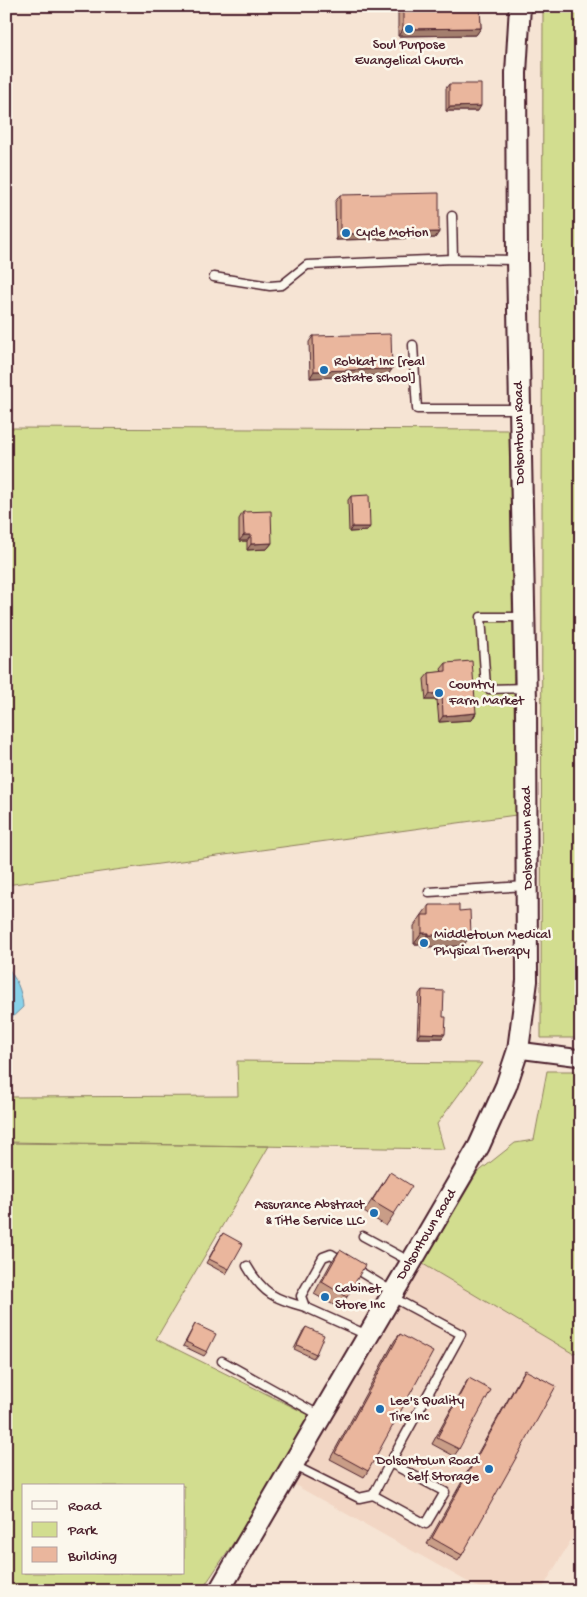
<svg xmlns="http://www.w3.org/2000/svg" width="587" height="1597" font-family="'Gochi Hand',sans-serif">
<rect width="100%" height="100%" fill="#f6e4d4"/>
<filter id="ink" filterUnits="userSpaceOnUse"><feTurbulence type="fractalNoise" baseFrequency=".02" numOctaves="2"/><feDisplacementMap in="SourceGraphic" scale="10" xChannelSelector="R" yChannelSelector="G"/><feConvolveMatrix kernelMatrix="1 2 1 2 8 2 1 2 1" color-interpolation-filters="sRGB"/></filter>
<g filter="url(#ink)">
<path fill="#f2d6c4" d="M423,1264L572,1353L581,1355V1523L541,1591H484L295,1485Z"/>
<path fill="#d2dd8f" stroke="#8e7e5d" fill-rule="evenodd" d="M543,6H581V1038H541Z
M6,428L509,430L516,815L6,885Z
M237,1061L482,1063L437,1124L444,1149L6,1142V1097L238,1096Z
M547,1071H581V1352L572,1353L423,1264L477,1173L515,1143L534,1140Z
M6,1143L269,1146L156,1339L309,1415L240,1533L201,1591H6ZM24,1486H184V1573H24Z"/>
<path fill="#88d1e9" stroke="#6f8a9d" d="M6,965C16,979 22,990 23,1007L6,1023Z"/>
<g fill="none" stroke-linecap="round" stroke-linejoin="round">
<defs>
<path id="lane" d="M452,216L453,259L515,260
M214,277L270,286L282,285L307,265L453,259
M413,345L417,409H520
M523,617H481L486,687L489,689L524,688
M429,892L526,886
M363,1236L411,1262
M344,1262L331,1254L323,1257L301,1296L305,1307L367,1335
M247,1266C263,1294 275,1299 305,1307
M354,1268L393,1292
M222,1361L321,1416
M390,1463L461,1334L392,1297
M293,1465L359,1498L373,1495L426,1524L445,1492L390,1463L373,1495"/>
<path id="street" d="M518,1050L581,1058"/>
<path id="secondary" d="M219,1591L479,1146L506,1086L518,1050L527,981L526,701L517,260L516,73L520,6"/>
</defs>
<use href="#lane" stroke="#4a1f2b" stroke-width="11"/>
<use href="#street" stroke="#4a1f2b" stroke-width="19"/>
<use href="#secondary" stroke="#4a1f2b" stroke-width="24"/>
<use href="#lane" stroke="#fbf7ec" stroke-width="8"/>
<use href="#street" stroke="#fbf7ec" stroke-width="15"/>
<use href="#secondary" stroke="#fbf7ec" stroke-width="20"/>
</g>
<path fill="#c99d87" stroke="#4a1f2b" d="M398,6H480L481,28L476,35L398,36Z
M449,84L478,111H446V88Z
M340,195L439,232L435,238L336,240L335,202Z
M313,336L392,369L388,375L310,378L309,342Z
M351,496L367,531L349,532L348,500Z
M243,512L272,543L267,549L247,550V541H239V519Z
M446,663L476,713L472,720L439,722L437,700H426L424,679L429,673L442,672L441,669Z
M429,905L463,946L421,947V944H414V926Z
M422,990L443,1017L442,1038H417L419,994Z
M390,1172L394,1214L386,1226L364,1212Z
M223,1233L229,1269L226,1274L206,1263Z
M340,1250L347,1297L339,1308L314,1294L332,1261Z
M195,1324L207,1352L204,1356L183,1346Z
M306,1327L316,1354L313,1358L294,1349L303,1331Z
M400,1334L368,1471L364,1477L330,1459L395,1340Z
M525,1370L462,1555L458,1561L427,1544L521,1376Z
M469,1378L459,1449L454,1456L432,1444L465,1384Z"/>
<path fill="#a47f6e" stroke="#4a1f2b" d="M481,28L476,35L398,36L403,29Z
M481,106L478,111H446L449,107Z
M439,232L435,238L336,240L340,234Z
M392,369L388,375L310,378L314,371Z
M352,527H370L367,531L349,532Z
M244,535H251L247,541H239Z
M272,543L267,549L247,550L251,544Z
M442,693L437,700H426L430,694Z
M476,713L472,720L439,722L443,716Z
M422,933H429L421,944H414Z
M429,935H471L463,946L421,947Z
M420,1033L445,1034L442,1038H417Z"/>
<path fill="#eab69d" stroke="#4a1f2b" d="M403,6H480L481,28L403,29Z
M449,84H481V106L449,107Z
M439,193V232L340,234V195Z
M391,334L392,369L314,371L313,336Z
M369,495L370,527H352L351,496Z
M271,511L272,543L251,544V535H244L243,512Z
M472,661L476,713L443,716L442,693L430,694L429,673L446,671V663Z
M429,905H459V911L470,910L471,935H429V933H422V915H429Z
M422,990L444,991L443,1017H446L445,1034L420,1033Z
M390,1172L412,1186L394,1214L372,1201Z
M223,1233L243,1244L229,1269L209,1259Z
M340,1250L365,1265L347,1297L322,1282Z
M195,1324L216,1334L207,1352L186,1342Z
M306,1327L324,1335L316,1354L297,1345Z
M400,1334L433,1352L368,1471L335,1453Z
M525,1370L556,1386L462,1555L432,1538Z
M469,1378L491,1390L459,1449L437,1438Z"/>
</g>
<g fill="#1f6fb2" stroke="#fbf7ec" stroke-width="2">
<circle cx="409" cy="29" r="5"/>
<circle cx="346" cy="233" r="5"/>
<circle cx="324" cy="370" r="5"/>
<circle cx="439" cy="693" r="5"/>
<circle cx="424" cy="943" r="5"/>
<circle cx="374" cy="1213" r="5"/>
<circle cx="325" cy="1297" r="5"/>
<circle cx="380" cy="1409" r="5"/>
<circle cx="489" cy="1469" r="5"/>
</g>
<g text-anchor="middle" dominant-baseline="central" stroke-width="5" stroke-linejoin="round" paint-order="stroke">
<g font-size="14" fill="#4a1f2b" stroke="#fbf7ec" text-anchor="start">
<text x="409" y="45" text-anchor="middle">Soul Purpose<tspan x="409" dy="16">Evangelical Church</tspan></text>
<text x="356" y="233">Cycle Motion</text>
<text x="334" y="362">Robkat Inc [real<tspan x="334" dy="16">estate school]</tspan></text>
<text x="449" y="685">Country<tspan x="449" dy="16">Farm Market</tspan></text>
<text x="434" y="935">Middletown Medical<tspan x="434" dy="16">Physical Therapy</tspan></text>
<text x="364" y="1205" text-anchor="end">Assurance Abstract<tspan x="364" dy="16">&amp; Title Service LLC</tspan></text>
<text x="335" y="1289">Cabinet<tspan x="335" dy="16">Store Inc</tspan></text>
<text x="390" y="1401">Lee's Quality<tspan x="390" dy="16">Tire Inc</tspan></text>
<text x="479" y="1461" text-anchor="end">Dolsontown Road<tspan x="479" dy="16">Self Storage</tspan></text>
</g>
<g font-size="14" fill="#4a1f2b" stroke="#fbf7ec">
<text transform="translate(520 433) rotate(-91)">Dolsontown Road</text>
<text transform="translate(528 838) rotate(-91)">Dolsontown Road</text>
<text transform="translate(427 1235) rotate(-59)">Dolsontown Road</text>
</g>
</g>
<rect width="587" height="1597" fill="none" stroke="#fbf7ec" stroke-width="25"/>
<rect x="12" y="12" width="562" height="1572" fill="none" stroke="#4a1f2b" stroke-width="2" filter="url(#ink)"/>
<rect x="22" y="1484" width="162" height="90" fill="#fbf7ec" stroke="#b4a19f"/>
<rect x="32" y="1501" width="25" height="8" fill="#fbf7ec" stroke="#b4a19f"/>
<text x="68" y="1510" font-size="15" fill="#4a1f2b">Road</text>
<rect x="32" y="1522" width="25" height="15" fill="#d2dd8f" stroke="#b4a19f"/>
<text x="68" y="1534" font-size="15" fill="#4a1f2b">Park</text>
<rect x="32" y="1547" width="25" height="15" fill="#eab69d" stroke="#b4a19f"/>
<text x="68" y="1560" font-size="15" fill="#4a1f2b">Building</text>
</svg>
